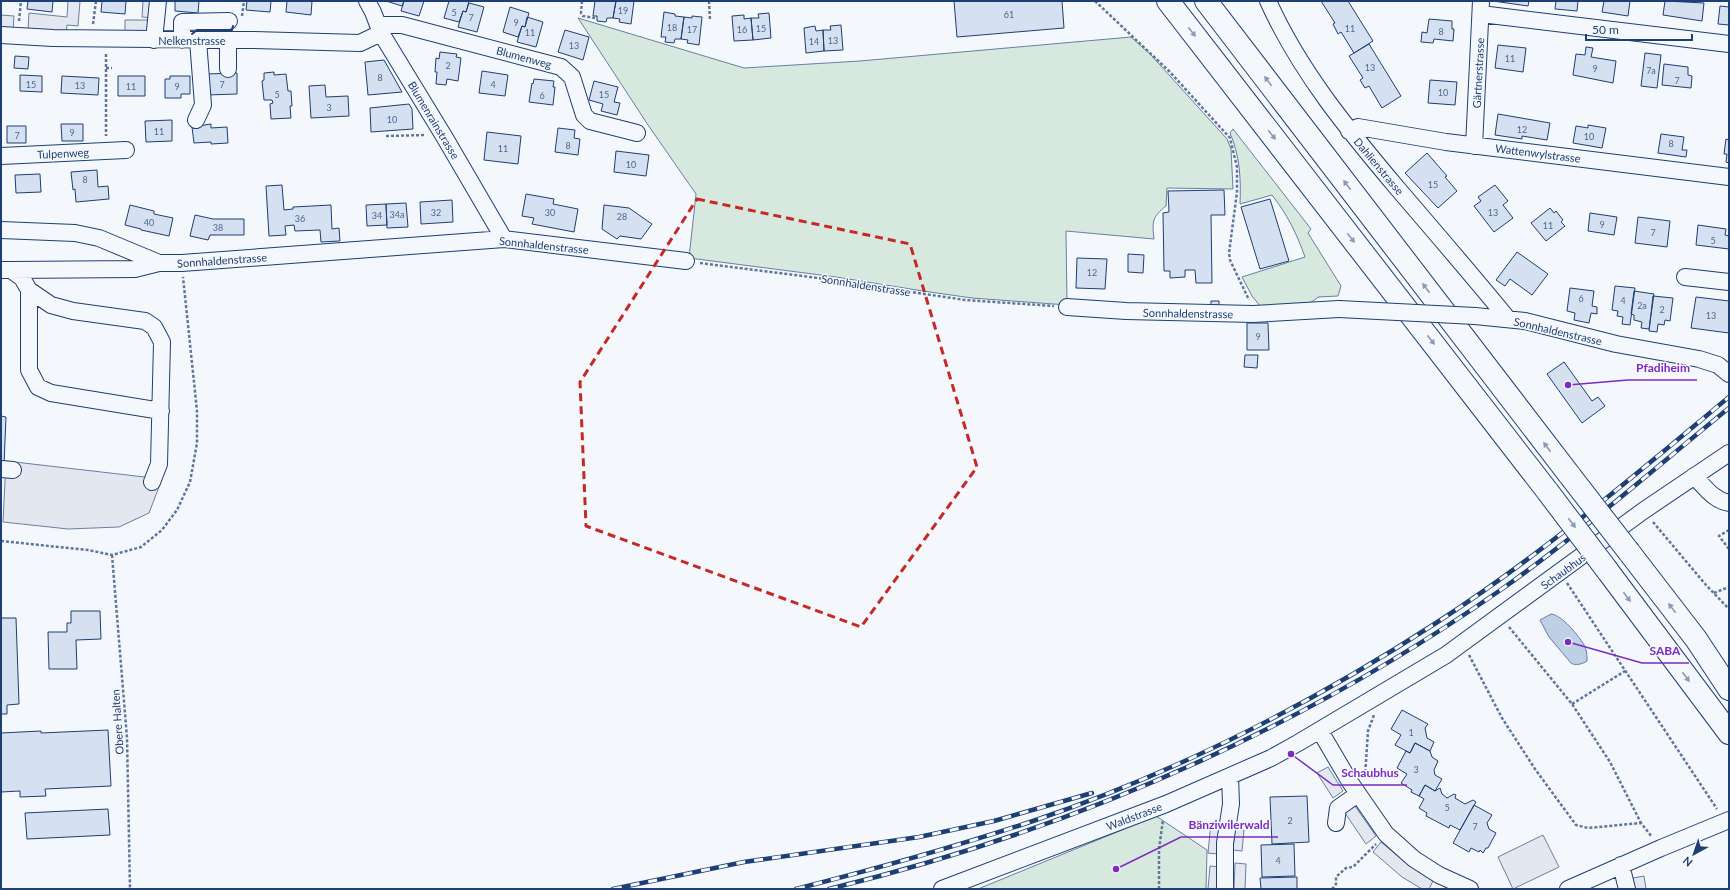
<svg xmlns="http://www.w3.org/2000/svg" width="1730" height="890" font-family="Lato,sans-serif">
<rect width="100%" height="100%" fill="#f4f7fb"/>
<path fill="#d7e8df" stroke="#687fa3" d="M578,18L744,68L860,61L1131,37L1151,55L1227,139L1231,149L1233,189L1167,188L1166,206C1152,217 1152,222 1154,239L1066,231L1067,305L972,298L923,291L836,277L689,258L696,194L648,125Z
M1233,129L1311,229L1308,233L1341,286L1338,296L1318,297C1304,311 1280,307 1261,307L1252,296L1242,277L1305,257C1297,234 1287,214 1272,195L1240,204C1241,179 1240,156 1230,133Z
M1156,816L1207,850L1206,889H978Z"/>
<path fill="#e3e8f0" stroke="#687fa3" d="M68,1H80L78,26L67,25L66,33L28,30L29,13L67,17Z
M143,1H154L152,18L142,17Z
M1,15L14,16L13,31L1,30Z
M125,20H151V34H125Z
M6,461L162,479L149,513L119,527L68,529L3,522Z
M1328,767L1343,791L1333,798L1317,773Z
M1355,806L1376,836L1366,844L1345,813Z
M1211,822L1221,823L1218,854L1208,853Z
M1235,829L1244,830L1242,851L1233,850Z
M1543,835L1559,867L1513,889L1498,857Z
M1381,842L1411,867L1433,881L1429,889H1422L1402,877L1373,852Z
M1235,863L1246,864L1245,889H1234Z
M1210,866L1221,867L1219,889H1208Z
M1644,876L1646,889H1635L1633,878Z"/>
<path fill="#bed0e5" stroke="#687fa3" d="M1551,614C1562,615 1579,636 1584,645C1587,650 1587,656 1587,661C1583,664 1575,666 1571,663L1549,637L1540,620Z"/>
<path fill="#d5e0f0" stroke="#1d3f73" d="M28,1H53L52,12L27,9Z
M102,1H126L125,14L101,12Z
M175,1H199L198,13L175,11Z
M247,1H271L270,12L246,10Z
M287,1H312L311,15L286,12Z
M386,1H404L402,6Z
M404,1H424L419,16L401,11Z
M449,1H469L466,12L463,11L459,22L444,18Z
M595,1H616L613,18H607L606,22L597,21V16H593Z
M616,1H634L631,24L619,22L620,19L613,18Z
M954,1H1062L1064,28L957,37Z
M1321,1H1348L1373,41L1354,53L1341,32L1338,34L1333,24L1335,23Z
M1493,1H1529L1528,6Z
M1556,1H1578L1577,11L1555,9Z
M1604,1H1630L1628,16L1602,12Z
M1665,1L1704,3L1702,21L1663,15Z
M469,3L484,7L477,32L458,27L463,11L466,12Z
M1720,6L1729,7V25L1718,24Z
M510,7L529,13L525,27L522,26L518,37L503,32Z
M664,12L675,14V16L684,17L681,39H675L674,43L665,42L666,37H661Z
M769,13L771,38L753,40L751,18H759L758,14Z
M744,15V19L751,18L753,40L734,41L732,16Z
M692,16L702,17L699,45L687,43L688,40L681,39L684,17L692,18Z
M527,17L543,22L536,47L517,42L522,26L525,27Z
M1429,19L1452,21V29H1454L1453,41L1434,39L1433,43L1421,42L1422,32L1427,33Z
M841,25L843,50L824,51L823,30H831L830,26Z
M815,26L816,31L823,30L824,51L806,53L804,28Z
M565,30L589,37L583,60L558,52Z
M1369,44L1401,96L1382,108L1369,86L1365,88L1360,80L1363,78L1349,56Z
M1498,45L1526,48L1523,72L1495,68Z
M1586,47L1593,48L1591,57L1616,61L1613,83L1573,75L1576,54L1585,55Z
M440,52L457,54L456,57L461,58L458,81L447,79L446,85L436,84L437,72H435L436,58L439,59Z
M1645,53L1661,55L1657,88L1641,86Z
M15,56L29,57L28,69L14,68Z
M384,60L402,92L368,95L365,62Z
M1664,64L1688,67V75L1692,76L1691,88L1662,85Z
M482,71L508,75L505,96L479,93Z
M274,72V75L286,74L288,91H291L292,106H290L291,118L271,119L270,104L273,103L272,100H264L262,81L264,80V73Z
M237,73V94L207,95L206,74Z
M20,75L42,76V92L20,91Z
M62,76L99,78L98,95L61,93Z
M118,76H145V96H118Z
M170,76H190V94H181V98H165V79H170Z
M534,79L554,81L553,87H555L553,105L529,102L532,83L533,84Z
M1430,80L1457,82L1455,105L1428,103Z
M594,81L618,87L614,102L620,103L617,115L601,111L603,104L589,100Z
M325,85L326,97L348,96L349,116L311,118L309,86Z
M409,104L412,109L413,129L371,132L370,108Z
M1498,114L1550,123L1547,140L1522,136V139L1495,135Z
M172,120V141L146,142L145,121Z
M61,124H83V141H62Z
M211,124V128L227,127L228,143L211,144V142L194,143L192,127Z
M1588,125L1606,128L1602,148L1573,143L1576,126L1588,128Z
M7,126H26V143H7Z
M558,128L575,130L574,138L580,139L578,155L555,152Z
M487,132L521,136L518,164L484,160Z
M1661,134L1684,137L1682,150H1687L1686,157L1658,153Z
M1726,139L1729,140V163L1726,162L1727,154H1724Z
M616,151L649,155L646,176L614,172Z
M1427,153L1447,176L1445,177L1457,191L1438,208L1405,173Z
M97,170L98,187L108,186L109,199L76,202L75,189L73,190L71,172Z
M40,174L41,192L16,193L15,175Z
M282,185L284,210L293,209V207L331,205L332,229L339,228L340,241L321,242L320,230L295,231L294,225L285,226L286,235L269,236L266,186Z
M1495,185L1508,201L1503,205L1513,218L1494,232L1474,206L1481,201L1478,197Z
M1224,190L1225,215H1211L1212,283H1196L1195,270H1185V277L1170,278V271H1164L1163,213L1169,212L1168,191Z
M526,194L554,199L553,204L578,209L574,232L532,224L534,218L522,216Z
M1270,199L1289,261L1260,269L1241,207Z
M452,200L453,222L421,224L420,202Z
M406,203L408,227L387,228L386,204Z
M386,204L387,225L367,226L366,205Z
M130,205L154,211V214L173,218L169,236L141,230V229L125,225Z
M604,205L629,208L652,224L641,239L620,236L617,239L602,229Z
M1550,208L1554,213L1556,211L1563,220L1561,222L1565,226L1546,241L1531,223Z
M1590,213L1617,217L1614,235L1588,231Z
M195,215L213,219H244V235H210L208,240L190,236Z
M1638,217L1670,221L1667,247L1635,243Z
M1698,225L1726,229L1725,235L1729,236V249L1696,245Z
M1517,252L1548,274L1532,295L1510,279L1505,286L1496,280Z
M1128,254L1144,255L1143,273L1128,272Z
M1077,258L1107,259L1105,289L1076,288Z
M1615,286L1635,288L1630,325L1622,324L1623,317L1617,316L1618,311L1612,310Z
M1570,288L1594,291L1592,306L1597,307V314L1591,313L1589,323L1574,320L1575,313L1567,311Z
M1634,291L1654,294L1649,329L1641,328L1642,322L1634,320V315L1631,314Z
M1653,296L1673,298L1670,321L1665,320L1664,325L1658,324L1657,332L1649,331Z
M1696,297L1729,301V333L1691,328Z
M1211,301H1219V309H1211Z
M1247,323H1268L1269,350H1247Z
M1245,355H1258L1257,368L1244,367Z
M1564,362L1592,401L1598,397L1605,406L1582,423L1547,374Z
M1,416L6,417L4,465H1Z
M71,611H100L101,639L76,640L77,669H49L48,632H67V623H71Z
M1,618H16L19,704L7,705V714H1Z
M1402,710L1428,724L1425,728L1427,738L1434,742L1430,751L1415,743L1410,753L1395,745L1401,735L1391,729Z
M108,730L111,786L45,789L46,796L20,797V791L1,792V733L41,731V733Z
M1415,743L1430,751L1432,757L1438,761L1434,770L1435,775L1442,779L1435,791L1425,785L1419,796L1411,792L1412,790L1401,783L1407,774L1397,768L1406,751L1410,753Z
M1425,785L1435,791L1440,788L1442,794L1447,798L1454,794L1456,795L1455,798L1465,804L1473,800L1476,802L1460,830L1450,825L1449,828L1426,816L1427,813L1419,808L1424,799L1419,796Z
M1307,796L1309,842L1272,844L1270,797Z
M1474,805L1492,815L1487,823L1489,829L1496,833L1488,848H1486L1483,853L1480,850L1479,852L1471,848L1469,852L1453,843Z
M108,809L110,835L27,839L25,813Z
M1294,844L1295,876L1262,877L1261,845Z
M1297,877V889H1261L1260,878Z"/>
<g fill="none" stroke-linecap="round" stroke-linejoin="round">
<defs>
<path id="minor" d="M367,1L373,12L381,33L445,138L504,239
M1268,1C1300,72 1349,131 1398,189C1435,232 1472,275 1508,319
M1481,14L1729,44
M378,25H402L561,67L572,77L584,115L590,121L637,133
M1,35L53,38L253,40L360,43L381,33
M154,40L158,1
M182,40V22L229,21
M228,40V69
M196,120L203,105L198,40
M1349,131L1358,127L1446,142L1729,177
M1474,146L1481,1
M1,156L126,150
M1,230L75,233L99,238L159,263H182L504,239L686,261
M1,270H11L22,278L29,290L51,305L73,311L145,321L154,327L162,342L159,464L152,482
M11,270L135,269L159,263
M1685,277L1729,282
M29,290V370L38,387L51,393L161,411
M1067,307L1126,311L1253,314L1339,309
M1475,316L1525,321L1616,344L1699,359L1718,365L1729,374
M1,469L13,470
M1694,476C1705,487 1713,500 1729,503
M1320,731L1350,782L1386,834L1414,859L1439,875L1470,889
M1336,823L1338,808L1358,794
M1621,865L1627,889
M942,889L1166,804L1271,758L1298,743L1446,655L1643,511L1729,453
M1225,889V843L1231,804L1230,776
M1568,889L1661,848L1729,820"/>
<path id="highway" d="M1168,1L1548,492
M1206,1L1571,477
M1629,552L1696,639L1729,689
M1607,570L1729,733"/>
</defs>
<use href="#minor" stroke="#1d3f73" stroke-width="18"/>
<use href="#highway" stroke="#1d3f73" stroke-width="24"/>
<path stroke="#5e769c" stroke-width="2.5" stroke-dasharray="3 2" stroke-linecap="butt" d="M582,1L581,13L583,16L595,18
M709,1L710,20
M1095,1L1169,71L1230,138L1237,167V192L1229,253L1230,260L1249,300
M242,16L244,1
M19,21L21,1
M93,24L96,1
M106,54V136
M106,68H112
M386,136L426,135
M700,263L818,278L965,300L1054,306
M1653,522L1706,585L1729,609
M1729,530L1719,536L1729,549
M1,541L88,550L112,555L141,547L162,530L177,510L190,482L197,443V411L183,277
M112,555L127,738L130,889
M1567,583L1717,809
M1714,593L1729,587
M1509,627L1572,704L1610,762L1641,823
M1469,655L1502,718L1535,769L1576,825L1588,828L1641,823L1652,837
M1572,704L1625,671
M1365,777L1368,731L1374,715
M1159,889V849L1163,820
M1332,889L1336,884V877L1346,868L1353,867L1376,844"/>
<use href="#minor" stroke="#f4f7fb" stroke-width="16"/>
<use href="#highway" stroke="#f4f7fb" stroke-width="22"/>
<defs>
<path id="rail" d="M613,889L744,862L919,837L994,821L1092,793
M796,889C875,869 955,847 1033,821C1175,773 1311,704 1436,623C1540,556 1634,476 1729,397
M829,889C1071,830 1297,732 1502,589C1581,533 1654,469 1729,408"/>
</defs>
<use href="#rail" stroke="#1d3f73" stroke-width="4.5"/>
<use href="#rail" stroke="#f4f7fb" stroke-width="3" stroke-dasharray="9" stroke-linecap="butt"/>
<defs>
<path id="minor-bridge" d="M1339,309L1475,316"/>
<path id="highway-bridge" d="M1571,477L1629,552
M1548,492L1607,570"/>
</defs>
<use href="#minor-bridge" stroke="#1d3f73" stroke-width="18" stroke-linecap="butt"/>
<use href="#highway-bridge" stroke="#1d3f73" stroke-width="24" stroke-linecap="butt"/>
<use href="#minor-bridge" stroke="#f4f7fb" stroke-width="16"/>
<use href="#highway-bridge" stroke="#f4f7fb" stroke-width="22"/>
<path stroke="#1d3f73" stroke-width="2" d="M192,34L197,30H232L233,26"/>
</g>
<defs><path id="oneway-solid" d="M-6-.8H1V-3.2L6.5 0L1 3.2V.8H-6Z"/></defs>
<g fill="#889bb7">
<use href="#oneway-solid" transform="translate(1192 32) rotate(52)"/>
<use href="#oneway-solid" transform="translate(1268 81) rotate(-127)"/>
<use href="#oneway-solid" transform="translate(1272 135) rotate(52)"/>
<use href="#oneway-solid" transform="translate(1347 185) rotate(-127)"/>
<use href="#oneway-solid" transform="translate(1351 238) rotate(52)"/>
<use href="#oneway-solid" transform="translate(1426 288) rotate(-127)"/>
<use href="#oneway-solid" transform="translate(1431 340) rotate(52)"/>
<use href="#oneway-solid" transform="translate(1547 447) rotate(-127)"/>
<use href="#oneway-solid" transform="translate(1572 523) rotate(53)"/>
<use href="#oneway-solid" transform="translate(1627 597) rotate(53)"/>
<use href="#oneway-solid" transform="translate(1672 608) rotate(-127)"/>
<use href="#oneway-solid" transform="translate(1686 677) rotate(53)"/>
</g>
<path fill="none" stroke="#c62828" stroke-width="3" stroke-dasharray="8 5" stroke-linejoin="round" d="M697,199L910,244L977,467L861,627L586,526L580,382Z"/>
<g text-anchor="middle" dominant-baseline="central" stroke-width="3" stroke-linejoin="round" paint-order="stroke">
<g font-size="9" fill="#4b6792">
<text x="623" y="10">19</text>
<text x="454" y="12">5</text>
<text x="1009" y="14">61</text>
<text x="471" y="17">7</text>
<text x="516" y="22">9</text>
<text x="672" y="27">18</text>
<text x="761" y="28">15</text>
<text x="1350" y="28">11</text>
<text x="692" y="29">17</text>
<text x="742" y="29">16</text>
<text x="1441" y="31">8</text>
<text x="530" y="32">11</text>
<text x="833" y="40">13</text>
<text x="814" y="41">14</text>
<text x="574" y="45">13</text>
<text x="1510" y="58">11</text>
<text x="448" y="65">2</text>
<text x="1370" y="67">13</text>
<text x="1595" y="68">9</text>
<text x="1651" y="70">7a</text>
<text x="380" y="77">8</text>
<text x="1677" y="80">7</text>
<text x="31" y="84">15</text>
<text x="222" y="84">7</text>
<text x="493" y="84">4</text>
<text x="80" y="85">13</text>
<text x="131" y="86">11</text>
<text x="177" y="86">9</text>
<text x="1443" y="92">10</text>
<text x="277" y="94">5</text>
<text x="604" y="94">15</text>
<text x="542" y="95">6</text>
<text x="329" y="107">3</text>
<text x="392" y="119">10</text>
<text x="1522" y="129">12</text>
<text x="159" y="131">11</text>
<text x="72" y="132">9</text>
<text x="17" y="135">7</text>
<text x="1589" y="136">10</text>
<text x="1671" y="143">8</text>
<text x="568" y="145">8</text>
<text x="503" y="148">11</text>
<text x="631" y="164">10</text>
<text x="85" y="179">8</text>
<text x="1433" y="184">15</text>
<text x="436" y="212">32</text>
<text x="550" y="212">30</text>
<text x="1493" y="212">13</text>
<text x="397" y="214">34a</text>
<text x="377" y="215">34</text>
<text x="622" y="216">28</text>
<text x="300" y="218">36</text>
<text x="149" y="222">40</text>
<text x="1602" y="224">9</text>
<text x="1548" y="225">11</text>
<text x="218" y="227">38</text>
<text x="1653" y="232">7</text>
<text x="1713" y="240">5</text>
<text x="1092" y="272">12</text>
<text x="1581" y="298">6</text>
<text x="1623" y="300">4</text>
<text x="1642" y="305">2a</text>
<text x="1662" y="309">2</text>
<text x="1711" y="315">13</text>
<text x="1258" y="336">9</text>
<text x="1411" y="732">1</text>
<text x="1416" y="769">3</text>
<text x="1447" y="807">5</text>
<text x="1290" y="820">2</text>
<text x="1475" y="826">7</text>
<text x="1278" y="860">4</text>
</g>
<g font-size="11" fill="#1d3f73" stroke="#f4f7fb">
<text x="192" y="40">Nelkenstrasse</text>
<text transform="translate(524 57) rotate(15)">Blumenweg</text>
<text transform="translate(1478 73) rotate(-87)">Gärtnerstrasse</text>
<text transform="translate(434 120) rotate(59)">Blumenrainstrasse</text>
<text transform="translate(63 153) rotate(-3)">Tulpenweg</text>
<text transform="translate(1538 153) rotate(7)">Wattenwylstrasse</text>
<text transform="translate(1379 166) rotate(50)">Dahlienstrasse</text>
<text transform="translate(544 245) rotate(6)">Sonnhaldenstrasse</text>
<text transform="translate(222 260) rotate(-4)">Sonnhaldenstrasse</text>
<text transform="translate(866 285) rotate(9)">Sonnhaldenstrasse</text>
<text transform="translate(1188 313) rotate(1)">Sonnhaldenstrasse</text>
<text transform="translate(1558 331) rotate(13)">Sonnhaldenstrasse</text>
<text transform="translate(1563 571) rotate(-36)">Schaubhus</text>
<text transform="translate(117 722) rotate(-94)">Obere Halten</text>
<text transform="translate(1134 816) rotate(-21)">Waldstrasse</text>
</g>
</g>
<path fill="none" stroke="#7b2cbf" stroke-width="1.5" d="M1568 385L1628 380H1697M1568 642L1642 663H1689M1291 754L1333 785H1407M1116 869L1181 837H1278"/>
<g fill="#7b2cbf" stroke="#f4f7fb" stroke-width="1.5">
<circle cx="1568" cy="385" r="4"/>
<circle cx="1568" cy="642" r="4"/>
<circle cx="1291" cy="754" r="4"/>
<circle cx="1116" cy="869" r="4"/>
</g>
<g font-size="12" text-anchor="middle" font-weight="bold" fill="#7b2cbf" stroke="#f4f7fb" stroke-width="3" stroke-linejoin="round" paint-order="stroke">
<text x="1663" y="372">Pfadiheim</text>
<text x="1665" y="655">SABA</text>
<text x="1370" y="777">Schaubhus</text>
<text x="1229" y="829">Bänziwilerwald</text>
</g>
<rect width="1730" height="890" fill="none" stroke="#1d3f73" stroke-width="4"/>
<g transform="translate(1694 854) rotate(220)" stroke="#f4f7fb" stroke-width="3" paint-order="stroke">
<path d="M0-3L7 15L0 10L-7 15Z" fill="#1d3f73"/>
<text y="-6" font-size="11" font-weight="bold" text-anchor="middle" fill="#1d3f73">N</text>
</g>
<path d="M1586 34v6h106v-6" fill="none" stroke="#1d3f73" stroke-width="2"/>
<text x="1592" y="34" font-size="12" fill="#1d3f73" stroke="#f4f7fb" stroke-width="3" paint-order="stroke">50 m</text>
</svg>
